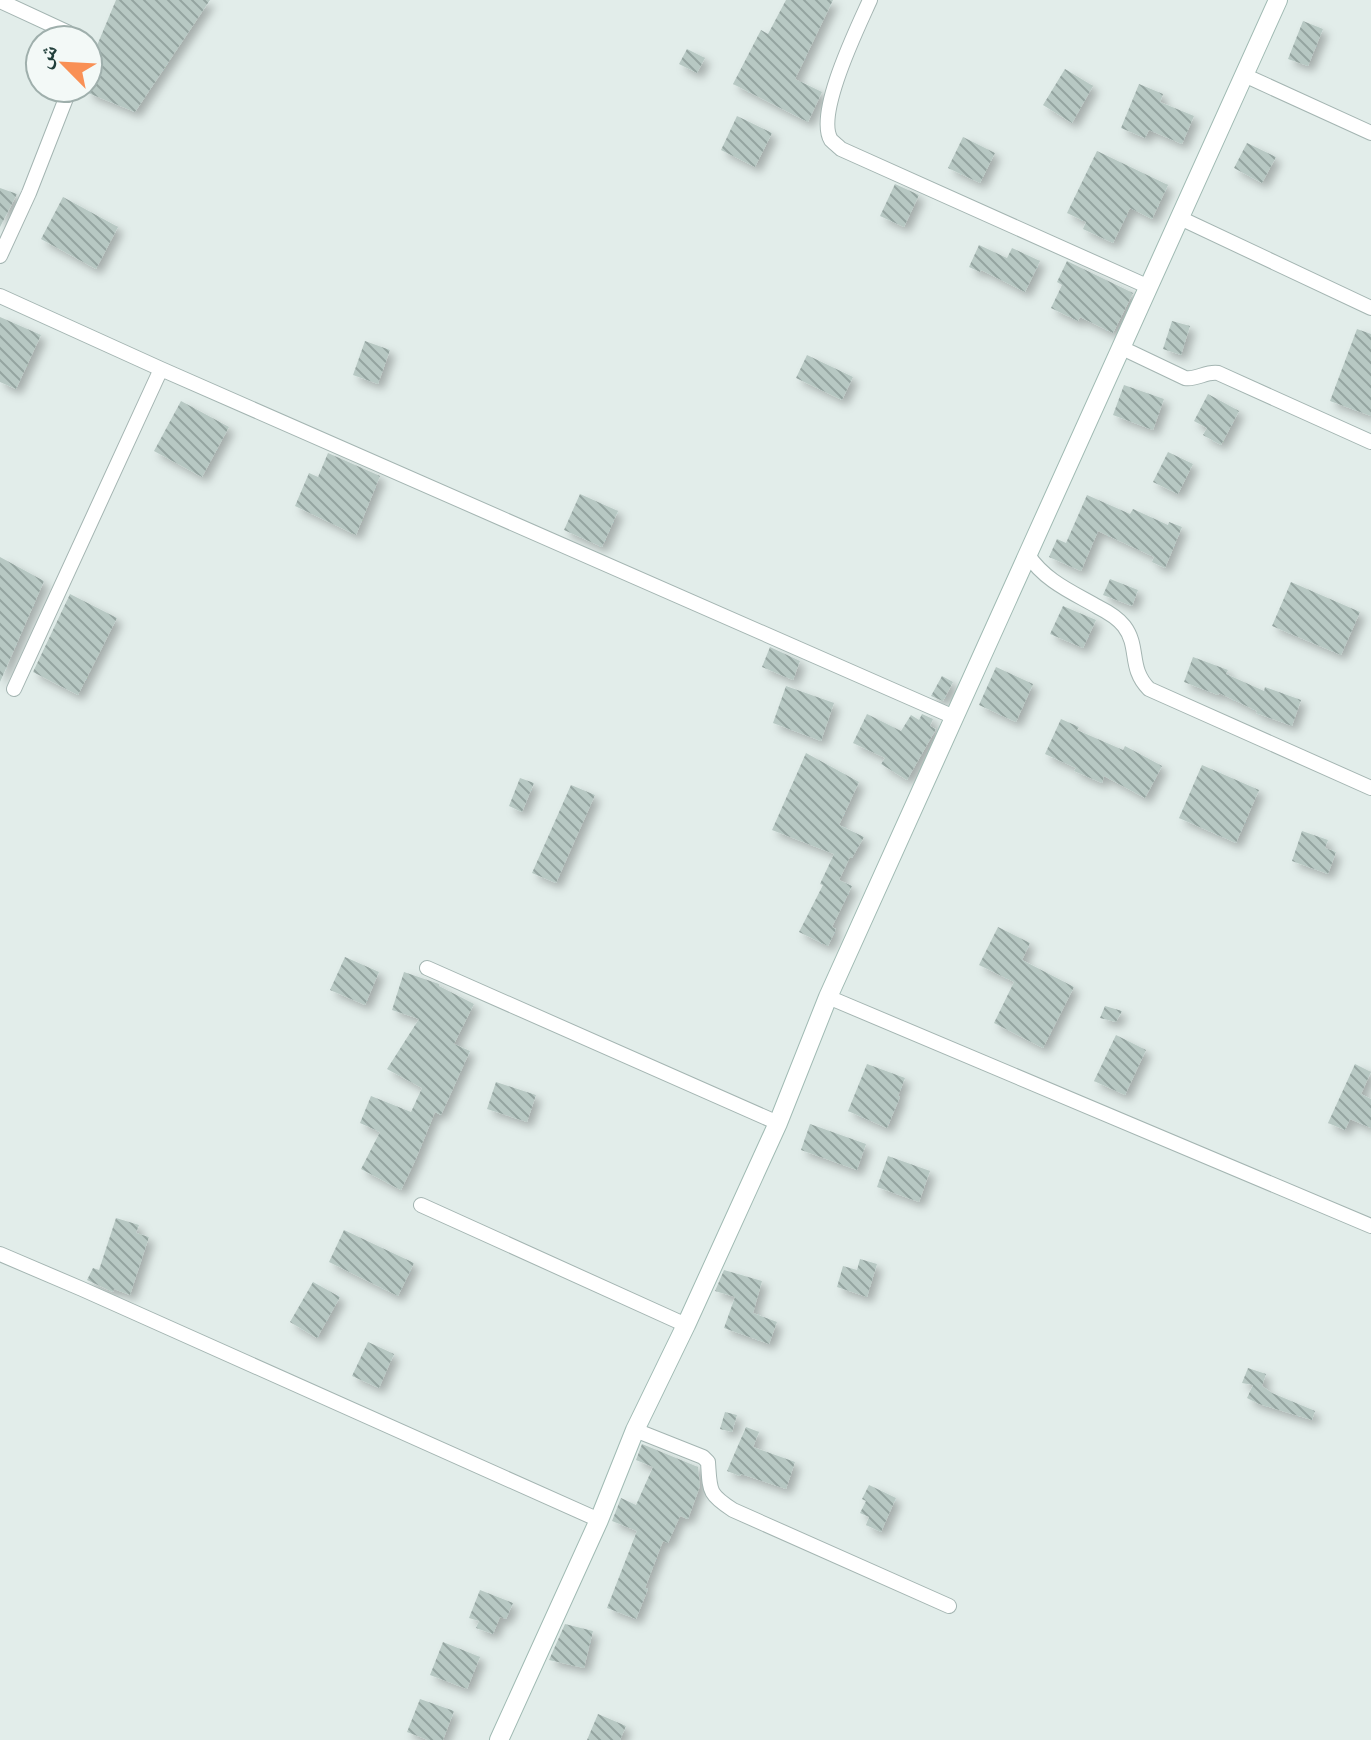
<svg xmlns="http://www.w3.org/2000/svg" width="1371" height="1740" font-family="Manrope,'Noto Naskh Arabic',sans-serif">
<defs>
<pattern id="building-back-hatch" width="6" height="6" patternUnits="userSpaceOnUse" patternTransform="scale(2)"><rect width="6" height="6" fill="#b7c8c3"/><path d="M-1 5l2 2M0 0l6 6M5-1l2 2" fill="none" stroke="#94a4a0"/></pattern>
<filter id="shadow"><feDropShadow dx="5.5" dy="5.5" stdDeviation="4" flood-color="#0004"/></filter>
</defs>
<rect width="100%" height="100%" fill="#e2edea"/>
<path fill="url(#building-back-hatch)" filter="url(#shadow)" d="M116,0H210L135,112L88,93V67Z
M786,0H833L795,79L822,92L808,122L733,84L761,30L768,34Z
M1303,21L1323,29L1308,66L1288,59Z
M687,49L705,58L697,73L679,64Z
M1065,69L1093,86L1072,123L1043,105Z
M1139,84L1163,94L1160,102L1194,116L1182,144L1149,130L1145,138L1121,128Z
M737,116L772,133L755,167L721,150Z
M963,137L995,153L980,183L948,168Z
M1247,143L1276,157L1262,183L1234,168Z
M1097,151L1168,185L1152,219L1130,208L1113,243L1083,229L1086,222L1067,213Z
M895,184L919,195L904,227L880,216Z
M0,188L17,194L0,227Z
M63,197L118,227L96,269L41,239Z
M979,245L1007,258L1012,248L1040,261L1025,292L981,270L980,272L969,267Z
M1067,261L1133,293L1113,333L1080,317L1078,321L1051,308L1062,285L1057,282Z
M0,317L41,335L16,389L0,382Z
M1172,321L1190,326L1181,355L1163,349Z
M1357,329L1371,334V416L1330,401Z
M365,341L390,350L378,384L353,375Z
M807,355L853,377L842,400L796,378Z
M1124,385L1164,399L1153,430L1113,415Z
M1208,394L1239,411L1221,445L1203,435L1207,428L1194,421Z
M181,401L229,427L202,477L154,451Z
M1168,452L1193,464L1178,494L1153,482Z
M328,453L380,476L356,535L295,506L309,473L318,477Z
M580,494L618,511L602,547L564,530Z
M1087,495L1130,514L1133,509L1168,525L1169,522L1182,527L1165,568L1152,562L1154,557L1098,531L1081,571L1049,557L1057,539L1066,543Z
M0,557L44,581L0,682Z
M1110,579L1138,590L1132,606L1103,595Z
M1291,582L1360,612L1341,655L1272,626Z
M70,594L117,618L78,695L33,672Z
M1063,606L1096,620L1083,648L1050,634Z
M770,647L800,661L793,680L762,667Z
M1193,657L1228,670L1226,674L1264,691L1265,687L1301,700L1292,726L1256,713L1257,711L1219,693L1218,695L1184,682Z
M996,667L1033,684L1016,722L979,705Z
M942,676L953,682L943,701L931,696Z
M786,686L834,703L821,741L773,723Z
M867,714L901,731L911,715L919,720L922,714L933,719L930,726L936,729L907,780L881,764L885,758L853,743Z
M1061,719L1079,727L1077,730L1123,750L1125,746L1162,766L1145,798L1104,776L1102,783L1074,771L1076,768L1045,754Z
M806,753L859,782L839,825L864,837L852,858L850,857L839,880L852,886L832,927L836,929L828,946L799,932L823,885L820,884L834,854L772,830Z
M1202,765L1259,790L1236,843L1179,818Z
M520,778L534,783L522,812L509,806Z
M571,785L595,795L556,883L532,873Z
M1302,831L1328,840L1325,848L1336,852L1328,874L1292,861Z
M998,927L1030,943L1022,960L1074,987L1043,1048L994,1023L1014,982L979,965Z
M345,957L379,972L365,1005L330,990Z
M404,972L439,984V986L474,1004L454,1044L470,1051L441,1115L435,1112L415,1161L401,1190L361,1169L380,1132L360,1123L371,1096L411,1112L422,1088L387,1069L419,1019L392,1010Z
M1105,1006L1122,1011L1116,1022L1100,1018Z
M1116,1035L1146,1050L1125,1095L1094,1081Z
M867,1064L905,1078L898,1096L900,1097L887,1128L848,1111Z
M1355,1064L1371,1072L1361,1094L1371,1099V1128L1350,1119L1345,1130L1328,1123Z
M496,1082L536,1095L527,1122L487,1109Z
M810,1124L866,1144L857,1170L801,1150Z
M888,1156L930,1171L919,1202L877,1187Z
M116,1218L139,1225L136,1233L149,1237L130,1295L114,1289L113,1292L87,1280L93,1268L99,1270Z
M344,1230L414,1263L398,1296L329,1262Z
M860,1259L877,1264L867,1297L837,1287L843,1266L857,1270Z
M724,1270L762,1281L753,1313L777,1322L769,1344L724,1328L735,1297L715,1291Z
M313,1282L340,1297L317,1338L290,1322Z
M368,1342L394,1354L379,1388L352,1376Z
M1248,1368L1266,1374L1262,1386L1272,1393L1315,1411L1312,1420L1259,1404L1247,1398L1253,1385L1242,1383Z
M725,1412L737,1415L732,1432L720,1429Z
M746,1427L759,1432L753,1447L795,1462L786,1489L741,1474L740,1476L727,1471Z
M642,1444L698,1467L700,1486L688,1519L680,1516L668,1543L663,1541L645,1588L648,1589L636,1619L607,1608L637,1531L612,1521L621,1498L636,1505L653,1467L636,1460Z
M869,1485L896,1498L881,1532L866,1525L869,1517L860,1513L866,1501L862,1499Z
M480,1590L513,1603L506,1619L500,1617L493,1634L476,1628L479,1621L469,1618Z
M565,1624L593,1631L584,1668L549,1660Z
M443,1642L480,1657L467,1689L430,1675Z
M420,1699L454,1711L443,1740H428L407,1732Z
M598,1714L626,1726L620,1740H587Z"/>
<g fill="none" stroke-linecap="round" stroke-linejoin="round">
<defs>
<path id="street" d="M870,0C858,27 815,114 831,140C832,141 840,148 841,149L1149,287
M0,1L67,32L74,40
M1244,75L1371,133
M1180,218L1371,308
M0,256L29,193L70,88
M0,296L161,369L954,717
M1122,348L1185,378C1197,380 1206,371 1218,373L1371,442
M1028,555C1045,581 1072,592 1098,607C1108,612 1117,617 1124,626C1140,647 1128,668 1149,689L1371,788
M14,689L161,369
M427,968L778,1123
M828,997L1371,1226
M421,1205L686,1325
M0,1254L82,1289L599,1520
M635,1430L703,1457L708,1462C710,1491 708,1494 733,1510L949,1606"/>
<path id="secondary" d="M499,1740L599,1520L635,1430L686,1325L778,1123L828,997L1278,0"/>
</defs>
<use href="#street" stroke="#a4b5b2" stroke-width="16"/>
<use href="#secondary" stroke="#a0bab3" stroke-width="20"/>
<use href="#street" stroke="#fff" stroke-width="14"/>
<use href="#secondary" stroke="#fff" stroke-width="18"/>
</g>
<g transform="translate(64 64) rotate(294)"><circle r="38" fill="#f3f9f7" stroke="#9fafac" stroke-width="2"/>
<path d="M0-6L14 30L0 20L-14 30Z" fill="#f99055"/>
<text y="-12" font-size="22" font-weight="bold" text-anchor="middle" fill="#213f3b">ش</text>
</g>
</svg>
